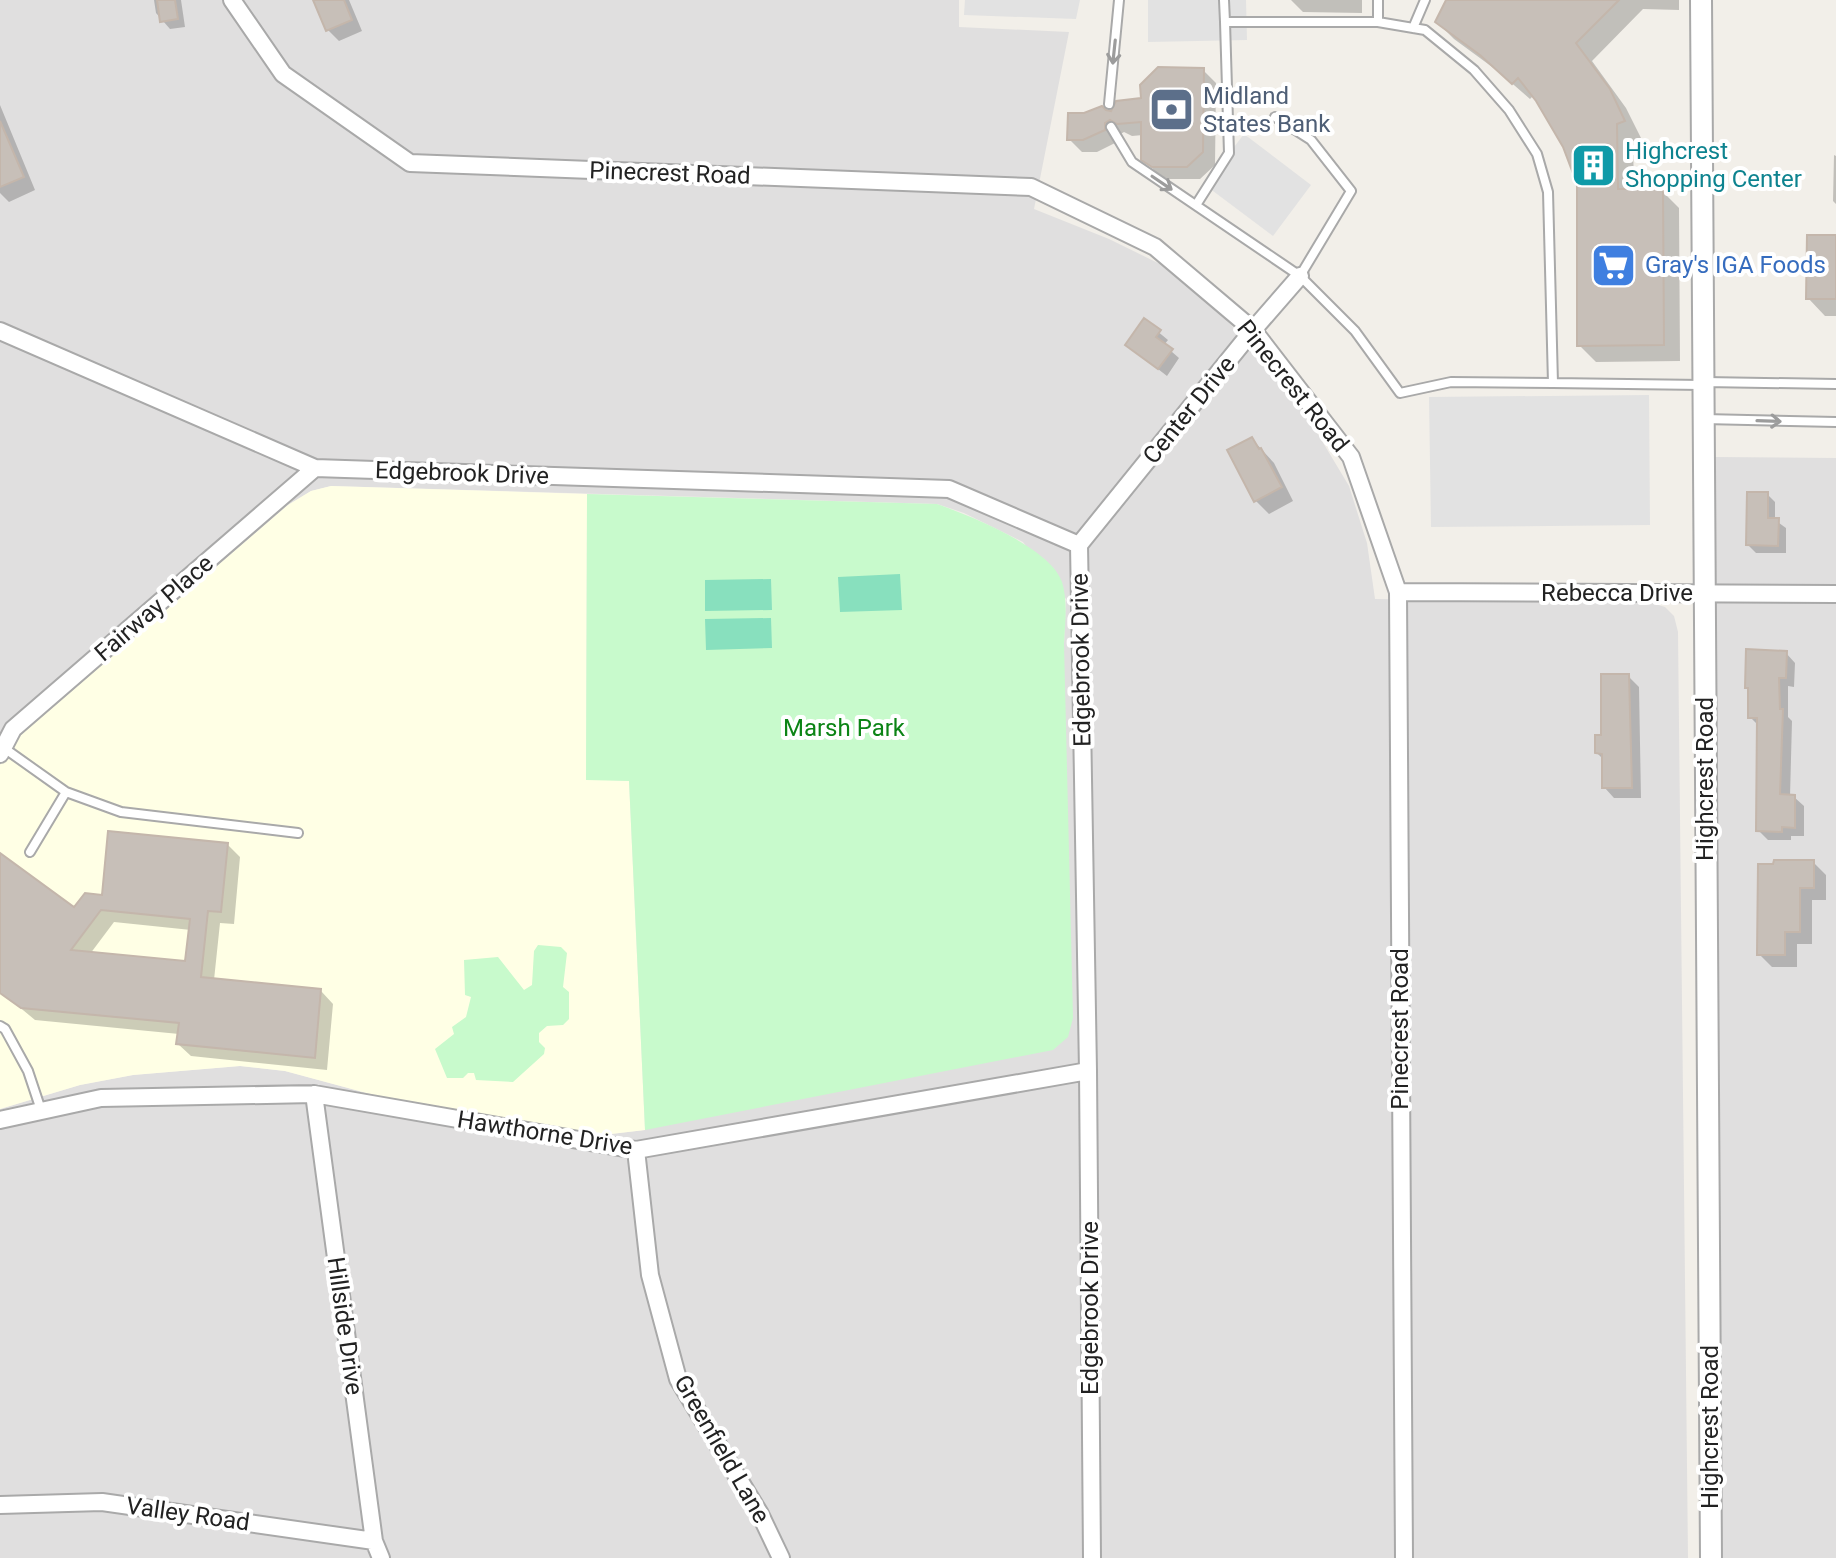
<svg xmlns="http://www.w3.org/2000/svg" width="1836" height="1558" font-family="Roboto,sans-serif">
<rect width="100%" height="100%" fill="#f2efe9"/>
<path fill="#e0dfdf" d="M0,0H959V27L1069,32L1034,209L1109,239L1160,264L1211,304L1275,371L1316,431L1349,486L1367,543L1375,599L1652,603L1665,607L1674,616L1678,632L1688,1558H0V1109L80,1085L133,1075L240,1066L285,1071L385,1098L611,1134L645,1130L1064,644L1066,599L1023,542L964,513L937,504L331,486L311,491L288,505L22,734L0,765Z
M1715,457L1836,458V1558H1718Z"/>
<path fill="#ffffe5" d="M331,486L587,494L586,779L629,781L645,1130L611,1134L582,1133L385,1098L285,1071L240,1066L133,1075L80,1085L0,1109V765L22,734L288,505L311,491Z"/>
<path fill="#c8facc" d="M587,494L937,504C969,515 1051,548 1062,582C1068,601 1065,624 1064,644L1073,1018L1068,1037L1053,1050L645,1130L629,781L586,780Z
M538,945L561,947L567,953L563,987L569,992V1019L563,1025L547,1026L539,1033V1042L545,1048L544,1054L513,1082L476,1080L474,1073H468L463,1078H447L435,1049L454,1034L452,1027L466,1017L471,997L465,995L464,960L498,957L524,990L532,985L534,951Z"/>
<path fill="#88e0be" d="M900,574L902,610L840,612L838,577Z
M771,579L772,610L705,611V580Z
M771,618L772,648L706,650L705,619Z"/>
<path fill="#e2e2e2" d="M965,0H1080L1076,19L964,15Z
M1148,0H1246L1247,40L1148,42Z
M1244,134L1311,185L1273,236L1205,185Z
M1649,395L1650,525L1431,527L1429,397Z"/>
<path fill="#0003" fill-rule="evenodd" d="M154,0H181L185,27L170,29L156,13Z
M318,0H349L362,31L339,41L328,30Z
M1291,0H1362V13L1303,12Z
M1448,0H1679V10L1643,9L1592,61L1626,108L1641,138L1633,141L1634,191H1662L1679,208L1680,361L1596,362L1579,345V184L1565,146L1534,95L1530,99L1499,72L1454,39L1437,22Z
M1203,70L1216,83L1215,165L1200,179H1167L1156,172L1143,159V135L1132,136L1124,132L1117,136V142L1097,152H1082L1069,139L1112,113Z
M0,105L35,190L9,202L0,193Z
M1834,155L1836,156V204L1833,201Z
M1836,237V316H1825L1808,298Z
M1145,321L1168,340L1164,345L1179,358L1167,376L1127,345Z
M1252,439L1274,463L1293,501L1269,514L1256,501L1229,451Z
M1767,494L1775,502V520L1786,528V553H1756L1748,545Z
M1786,653L1795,663L1794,687L1788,686V717L1792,721L1790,797H1794L1804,806V836H1791V840H1768L1758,830L1759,726L1750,717V691L1747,687Z
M1628,676L1639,687L1641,798H1614L1604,787V760L1597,753Z
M227,844L240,857L234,924L220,923L214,980L321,991L333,1004L327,1070L191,1056L178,1044L179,1034L35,1020L0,991V857L75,910ZM114,922L191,930L187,963L90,954Z
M1813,862L1826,875V900H1812V944H1797V967H1772L1759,954Z"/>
<path fill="#c7bfb8" stroke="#c4b6ab" stroke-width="2" fill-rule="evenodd" d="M157,0H175L178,19L160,22Z
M313,0H344L352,20L326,31Z
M1446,0H1619L1576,43L1610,89L1625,121L1617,124L1618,189H1663L1664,345L1577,346V184L1563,147L1536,101L1518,78L1512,84L1480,55L1435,22Z
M1158,67L1204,68L1203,152L1187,167H1152L1141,160V122L1117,124L1110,120L1105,123V130L1083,140H1067L1068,113H1084L1102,106L1106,110L1111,111L1116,101L1141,98L1140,85Z
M0,121L24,177L0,187Z
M1807,235H1836V299H1806Z
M1144,318L1161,330L1156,337L1173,349L1158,369L1125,345Z
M1252,437L1259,449L1261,448L1282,487L1254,502L1227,450Z
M1747,492H1768V518H1779L1778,546L1746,545Z
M1746,649L1787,651L1786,678H1779L1780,709H1783L1780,794L1795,795V828L1782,827V832L1756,831L1757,718H1748V688H1745Z
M1601,674H1629L1632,788H1602V754L1595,753V735H1601Z
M108,831L228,843L221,912L208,911L201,977L321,989L315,1058L176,1044L179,1023L21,1008L0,993V853L74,907L85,893L102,895ZM101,910L190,919L185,961L71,950Z
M1774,860H1814V888H1800V932H1785V955H1757L1758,864H1773Z"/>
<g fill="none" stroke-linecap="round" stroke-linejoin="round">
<defs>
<path id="service" d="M1224,0L1225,22H1378
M1378,0V22L1425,30L1474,70L1509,110L1537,154L1548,192L1553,383L1702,385
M1413,28L1425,0
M1109,104L1119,0
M1275,117L1311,140L1351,191L1300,276
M1111,127L1132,162L1300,276L1355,331L1400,393L1451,382L1553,383
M1196,205L1229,153L1225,22
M1705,382L1836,384
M1704,419L1836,422
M4,748L66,792L121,812L298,833
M30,852L66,792
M0,1026L5,1029L28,1071L41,1110"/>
<path id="minor" d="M232,0L283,74L410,163L1031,187L1155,247L1253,330L1351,457L1398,592L1404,1558
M0,331L315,468L949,489L1079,545
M1079,545L1088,1071L1092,1558
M1079,545L1253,330L1300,276
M1398,592L1836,594
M0,754L13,729L315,468
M314,1094L374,1541L381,1558
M0,1120L101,1098L314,1094L636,1150L1088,1071
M636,1150L650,1275L678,1379L760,1514L781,1558
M0,1505L102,1502L374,1541"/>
<path id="tertiary" d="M1701,0L1711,1558"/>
</defs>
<use href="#service" stroke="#a9a9a9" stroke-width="12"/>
<use href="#minor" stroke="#a9a9a9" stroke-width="20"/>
<use href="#tertiary" stroke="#a9a9a9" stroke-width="24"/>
<use href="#service" stroke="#fff" stroke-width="8"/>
<use href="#minor" stroke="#fff" stroke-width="16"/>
<use href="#tertiary" stroke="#fff" stroke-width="20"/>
</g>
<defs><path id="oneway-shaft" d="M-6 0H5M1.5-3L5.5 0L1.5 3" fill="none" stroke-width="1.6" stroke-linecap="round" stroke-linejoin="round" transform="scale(2)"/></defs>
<g stroke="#9c9c9c">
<use href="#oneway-shaft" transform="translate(1114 52) rotate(96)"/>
<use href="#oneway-shaft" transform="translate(1162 183) rotate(34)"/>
<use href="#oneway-shaft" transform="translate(1769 421) rotate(2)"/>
</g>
<defs>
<symbol id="bank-square" viewBox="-11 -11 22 22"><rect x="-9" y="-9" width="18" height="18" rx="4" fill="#5c6f8a" stroke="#fff"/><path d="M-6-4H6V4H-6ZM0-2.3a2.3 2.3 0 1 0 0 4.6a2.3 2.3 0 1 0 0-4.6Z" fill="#fff"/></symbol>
<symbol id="building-square" viewBox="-11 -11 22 22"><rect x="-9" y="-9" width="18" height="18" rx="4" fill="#0f9aa8" stroke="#fff"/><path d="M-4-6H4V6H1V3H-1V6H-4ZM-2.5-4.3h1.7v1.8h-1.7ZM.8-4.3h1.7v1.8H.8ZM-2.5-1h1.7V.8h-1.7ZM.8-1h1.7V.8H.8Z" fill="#fff"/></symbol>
<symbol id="supermarket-square" viewBox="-11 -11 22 22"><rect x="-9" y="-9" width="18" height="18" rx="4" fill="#3f7fe0" stroke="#fff"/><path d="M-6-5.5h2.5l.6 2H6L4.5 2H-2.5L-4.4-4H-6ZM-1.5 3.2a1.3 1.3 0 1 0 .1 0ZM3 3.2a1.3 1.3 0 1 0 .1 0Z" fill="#fff"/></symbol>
</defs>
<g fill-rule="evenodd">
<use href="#bank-square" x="1146" y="84" width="51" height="51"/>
<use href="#building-square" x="1568" y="140" width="51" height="51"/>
<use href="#supermarket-square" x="1588" y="240" width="51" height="51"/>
</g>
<g text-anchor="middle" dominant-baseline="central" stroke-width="8" stroke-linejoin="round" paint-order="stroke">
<g font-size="24" fill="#4e5e75" stroke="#fff" text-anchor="start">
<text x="1203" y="96">Midland<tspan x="1203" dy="28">States Bank</tspan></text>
</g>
<g font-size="24" fill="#0d838f" stroke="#fff" text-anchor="start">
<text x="1625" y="151">Highcrest<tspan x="1625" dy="28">Shopping Center</tspan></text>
</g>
<g font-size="24" fill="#222" stroke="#fff">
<text transform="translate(670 173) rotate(2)">Pinecrest Road</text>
<text transform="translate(1293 386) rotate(51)">Pinecrest Road</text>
<text transform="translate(1189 410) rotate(-51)">Center Drive</text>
<text transform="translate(462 473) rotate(2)">Edgebrook Drive</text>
<text x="1617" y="593">Rebecca Drive</text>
<text transform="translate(154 608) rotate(-41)">Fairway Place</text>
<text transform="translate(1081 660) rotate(-91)">Edgebrook Drive</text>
<text transform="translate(1705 779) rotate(-90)">Highcrest Road</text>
<text transform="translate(1400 1029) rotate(-90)">Pinecrest Road</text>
<text transform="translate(545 1133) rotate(9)">Hawthorne Drive</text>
<text transform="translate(1090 1308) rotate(-90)">Edgebrook Drive</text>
<text transform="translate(345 1326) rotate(82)">Hillside Drive</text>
<text transform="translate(1710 1427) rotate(-90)">Highcrest Road</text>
<text transform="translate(722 1449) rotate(60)">Greenfield Lane</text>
<text transform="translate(188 1514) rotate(8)">Valley Road</text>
</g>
<g font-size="24" fill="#366cbe" stroke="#fff" text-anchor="start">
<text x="1645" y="265">Gray's IGA Foods</text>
</g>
<g font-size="24" fill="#0c8416" stroke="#fff">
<text x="844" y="728">Marsh Park</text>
</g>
</g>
</svg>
